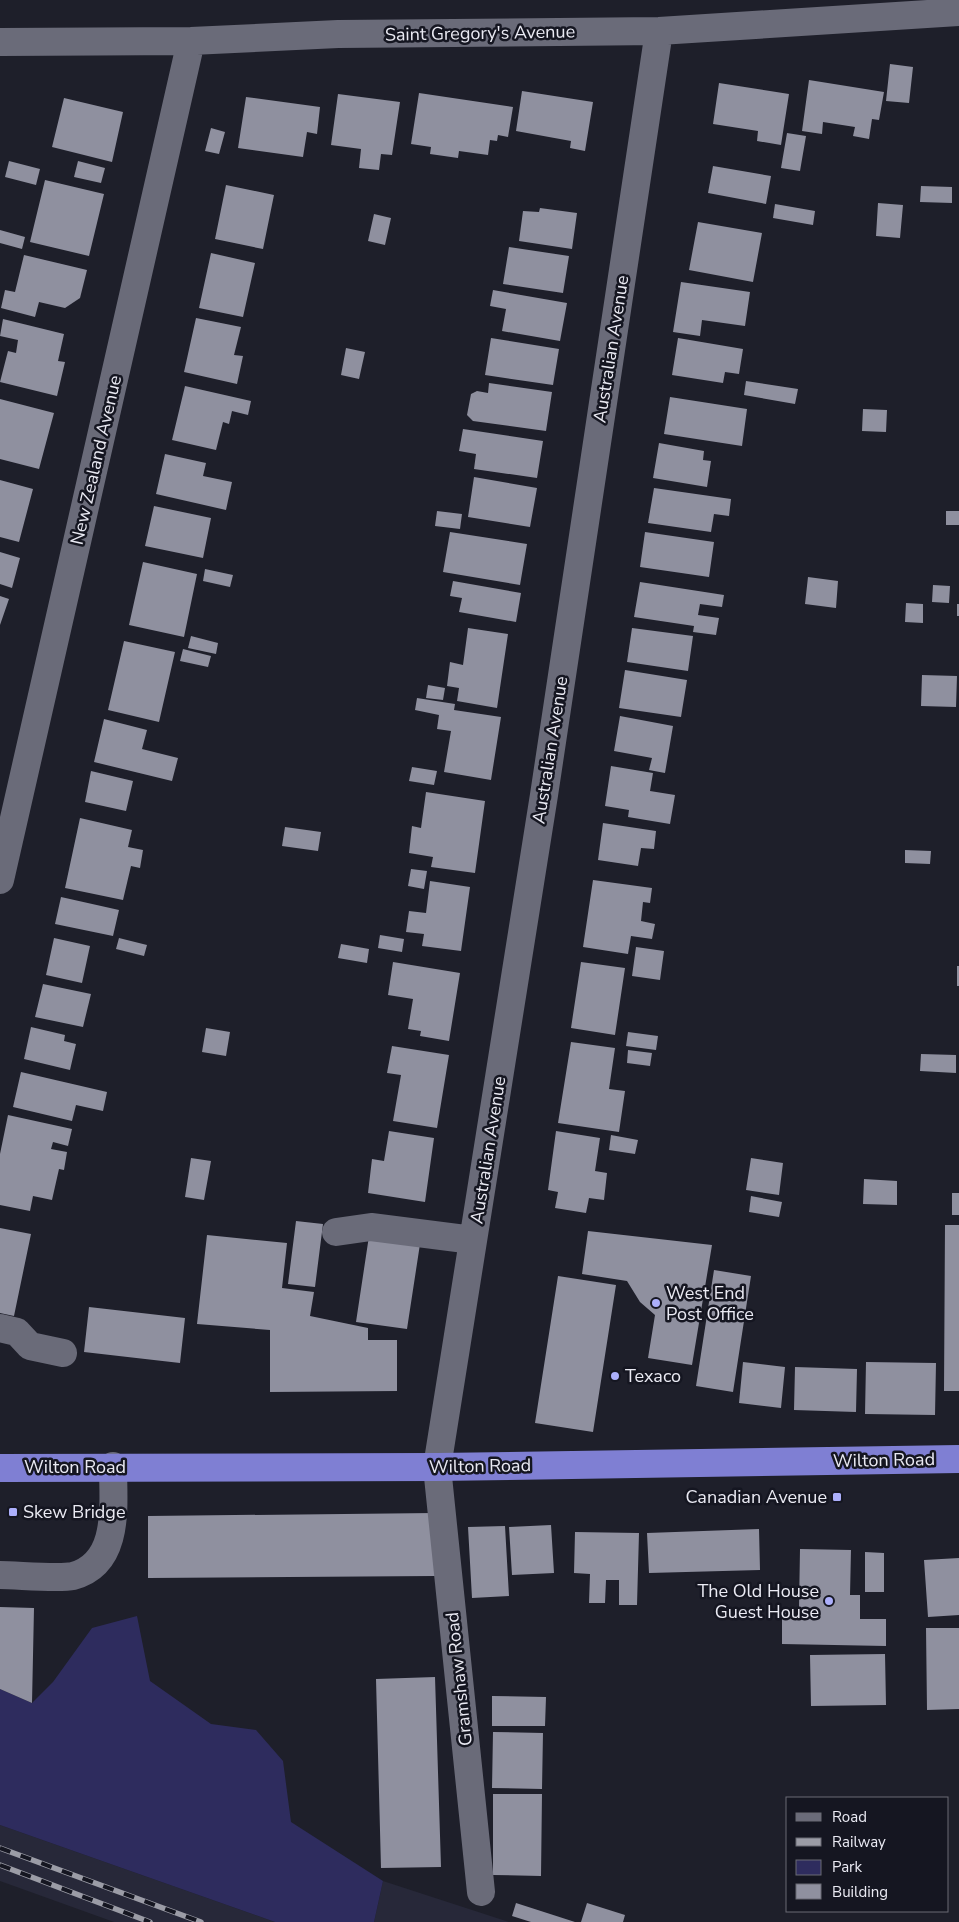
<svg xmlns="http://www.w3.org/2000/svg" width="959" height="1922" font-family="'Nunito Sans',sans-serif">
<rect width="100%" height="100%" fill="#1e1f2a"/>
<path fill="#272839" d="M0,1825L275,1922H114L0,1881Z
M383,1881L509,1922H374Z"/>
<path fill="#2e2c5e" d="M137,1616L150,1681L211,1724L256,1730L283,1761L291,1822L383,1881L374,1922H275L0,1825V1689L32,1703L53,1682L92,1628Z"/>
<path fill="#8f909f" d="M890,64L913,67L909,103L886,101Z
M809,80L884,92L879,120L872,119L869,139L853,136L855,127L823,122L822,134L802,131Z
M719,83L789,94L781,145L757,141L758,131L713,124Z
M522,91L593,102L585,151L570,148L571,141L516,131Z
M419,93L513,107L508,137L498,135L497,141L490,140L488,155L459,151L458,158L430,154L431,147L411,144Z
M338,94L400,102L392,155L381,154L379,170L359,168L361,149L331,145Z
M246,97L320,107L317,134L307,132L303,157L238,148Z
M64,98L123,112L112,162L52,147Z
M211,128L225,132L219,154L205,151Z
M787,133L806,136L800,171L781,168Z
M9,161L40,169L36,185L5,177Z
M78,161L105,168L101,183L74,177Z
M713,166L771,176L766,204L708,193Z
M45,180L104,194L89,256L30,242Z
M226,185L274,195L263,249L215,239Z
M921,186L952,187V203L920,202Z
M878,203L903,205L900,238L876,236Z
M775,204L815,211L813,225L773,218Z
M540,208L577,213L572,249L519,241L523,211L539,212Z
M374,214L391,218L385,245L368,241Z
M698,222L762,233L753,282L689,270Z
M0,230L25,237L22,249L0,243Z
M509,247L569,256L563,293L503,284Z
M211,253L255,263L243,317L199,308Z
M24,255L87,270L80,298L65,308L39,302L35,317L1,308L5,290L15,292Z
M681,282L750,292L745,326L702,320L700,336L673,332Z
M493,290L567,303L560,341L502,331L506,309L490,306Z
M196,318L241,327L234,355L243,356L237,384L184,372Z
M3,319L64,334L58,361L65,362L57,396L0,382L8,351L16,353L18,340L0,336Z
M491,338L559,349L553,385L485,375Z
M678,338L743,349L739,374L725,372L723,383L672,375Z
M346,348L365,352L359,379L341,375Z
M746,381L798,389L795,404L744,395Z
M489,383L552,392L546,431L473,421L467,415L471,394L477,391L488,393Z
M185,386L251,401L248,415L232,411L229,424L223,422L216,450L172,440Z
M670,397L747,409L742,446L664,434Z
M0,399L54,413L39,469L0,459Z
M863,409L887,410L886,432L862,431Z
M463,429L543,441L537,478L474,469L476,454L459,451Z
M659,443L704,451L703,460L711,461L707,487L653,478Z
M165,454L206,463L203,476L232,482L226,510L156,494Z
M474,477L537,488L530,527L468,517Z
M0,480L33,489L19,542L0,537Z
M654,488L731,499L729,516L714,514L711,532L648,523Z
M154,506L211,518L203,558L145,546Z
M437,511L462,514L460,529L435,526Z
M946,511H959V525H946Z
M450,532L527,544L520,585L443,572Z
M645,532L714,542L709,577L640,567Z
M0,552L20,558L12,588L0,584Z
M143,562L197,574L184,637L129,625Z
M205,569L233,575L230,587L203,581Z
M808,577L838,581L836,608L805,604Z
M453,581L521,593L516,622L459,612L462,598L450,596Z
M640,582L724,595L722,607L700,604L698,615L719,618L716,635L693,632L694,626L634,617Z
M933,585L950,586L949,603L932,602Z
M0,596L9,599L0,625Z
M906,603L923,604V623L905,622Z
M957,604H959V616H957Z
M468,628L508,634L497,708L457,701L459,688L447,686L450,662L463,665Z
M632,628L693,636L688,671L627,662Z
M191,636L218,643L216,654L188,648Z
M124,641L175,652L159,722L108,710Z
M183,649L211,656L208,667L180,661Z
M625,670L687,680L681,717L619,708Z
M922,675L957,676L956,707L921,706Z
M428,685L445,688L443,700L426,698Z
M417,698L455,704L454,710L501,717L491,780L444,772L451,731L437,729L439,715L415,710Z
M620,716L673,726L665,773L649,770L652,758L614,751Z
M104,719L147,730L142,749L178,758L172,781L94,762Z
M611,766L653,773L650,791L675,795L670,824L628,817L629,810L605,806Z
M412,767L437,771L434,785L409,781Z
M91,771L133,781L126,811L85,802Z
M426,792L485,801L475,873L431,867L433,857L409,853L412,826L421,828Z
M80,818L132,830L128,847L143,850L140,868L131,866L123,900L65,888Z
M603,823L656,831L654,849L641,848L638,866L598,860Z
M285,827L321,832L318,851L282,846Z
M905,850L931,851L930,864L905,863Z
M411,869L427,871L424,889L408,886Z
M593,880L652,888L650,903L643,902L641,921L655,924L652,939L631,936L628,954L583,947Z
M430,881L470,887L461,951L422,946L424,934L406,932L409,911L426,913Z
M61,897L119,910L113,936L55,924Z
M380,935L404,939L402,952L378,948Z
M54,938L90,946L82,983L46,975Z
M119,938L147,945L144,956L116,949Z
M341,944L369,949L367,963L338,958Z
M636,947L664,951L660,980L632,976Z
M393,962L460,973L449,1041L420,1036L421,1031L408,1029L413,999L388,995Z
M581,962L625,968L615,1035L571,1028Z
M957,966H959V986H957Z
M43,984L91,994L83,1027L35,1017Z
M31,1027L65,1035L64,1041L76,1044L70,1070L24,1059Z
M206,1028L230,1032L226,1056L202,1052Z
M628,1032L658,1036L656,1050L626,1046Z
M571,1042L615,1048L609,1089L625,1091L619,1132L558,1123Z
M392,1046L449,1055L437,1128L393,1121L401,1075L387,1073Z
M628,1050L652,1053L650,1066L627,1063Z
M921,1054L956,1055V1073L920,1071Z
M21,1072L107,1092L103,1111L76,1105L72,1121L13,1107Z
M8,1115L72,1129L68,1146L53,1142L51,1149L67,1152L64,1170L59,1169L52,1200L33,1196L30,1211L0,1205V1154Z
M389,1131L434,1138L425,1202L368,1193L372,1159L384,1161Z
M556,1131L600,1138L595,1171L607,1173L604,1200L589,1198L586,1213L555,1208L558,1192L548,1190Z
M611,1135L638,1140L635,1154L609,1150Z
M191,1158L211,1161L204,1200L185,1197Z
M751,1158L783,1163L779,1195L746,1190Z
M864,1179L897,1181V1205L863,1204Z
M952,1193H959V1215H952Z
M751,1196L782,1202L779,1217L749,1212Z
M296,1221L323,1224L315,1287L288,1284Z
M945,1225H959V1391H944Z
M0,1228L31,1234L14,1316L0,1313Z
M588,1231L712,1245L692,1365L648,1358L655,1315L640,1302L627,1281L582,1274Z
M207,1235L287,1243L282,1288L314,1292L310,1316L368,1328V1340H397V1391L270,1392V1330L197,1324Z
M369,1236L420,1244L407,1329L356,1322Z
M714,1270L751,1276L733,1392L696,1386Z
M558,1276L616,1285L593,1432L535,1423Z
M89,1307L185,1318L180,1363L84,1352Z
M743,1362L785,1367L781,1408L739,1403Z
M866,1362L936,1363L935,1415L865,1414Z
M795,1367L857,1369L856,1412L794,1410Z
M434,1513L435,1576L148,1578V1516Z
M551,1525L554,1573L512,1575L509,1527Z
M505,1526L509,1596L472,1598L468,1527Z
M759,1529L760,1570L649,1573L647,1533Z
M575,1532L639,1533L637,1605H619V1580H606L605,1603H589L590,1574L574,1573Z
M800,1549L851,1550L850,1595H860V1619H886V1646L782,1644V1608H799Z
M865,1552L884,1553V1592H865Z
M959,1558V1615L928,1617L924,1560Z
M0,1607L34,1608L32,1703L0,1689Z
M926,1628H959V1709L927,1710Z
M885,1654L886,1705L811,1706L810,1655Z
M435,1677L441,1867L381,1868L376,1679Z
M492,1696L546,1697L545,1726H492Z
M493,1732L543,1733L542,1789L492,1788Z
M493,1794H542L541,1876L493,1875Z
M516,1903L575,1922H531L512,1916Z
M587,1903L625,1915L623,1922H581Z"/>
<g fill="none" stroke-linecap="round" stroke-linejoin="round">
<path stroke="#6a6b79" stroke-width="28" d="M0,42L191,41L338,34L659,31L959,12
M0,880L191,41
M336,1232L371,1227L473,1240
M0,1328L17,1332L30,1346L63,1353
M0,1575C17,1575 58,1579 73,1576C121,1563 113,1504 113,1466
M481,1892L437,1467L544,795L659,31"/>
<path stroke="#7f7fd3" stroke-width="28" d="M0,1468L437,1467L959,1459"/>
<defs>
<path id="rail" d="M0,1848L201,1922
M0,1865L150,1922"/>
</defs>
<use href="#rail" stroke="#9b9ca6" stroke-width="5.5"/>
<use href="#rail" stroke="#151621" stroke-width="4" stroke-dasharray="11" stroke-linecap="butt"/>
</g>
<g fill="#acaffb" stroke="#151621" stroke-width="2">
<circle cx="656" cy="1303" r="5"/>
<circle cx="615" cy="1376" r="5"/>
<rect x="832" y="1492" width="10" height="10" rx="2.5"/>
<rect x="8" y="1507" width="10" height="10" rx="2.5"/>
<circle cx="829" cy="1601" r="5"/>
</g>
<g text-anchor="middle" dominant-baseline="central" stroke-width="5" stroke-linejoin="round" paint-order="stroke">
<g font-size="18" fill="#eaeaf3" stroke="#151621">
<text transform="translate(480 33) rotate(-1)">Saint Gregory's Avenue</text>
<text transform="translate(611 349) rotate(-81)">Australian Avenue</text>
<text transform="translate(96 460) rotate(-77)">New Zealand Avenue</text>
<text transform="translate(550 750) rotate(-81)">Australian Avenue</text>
<text transform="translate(488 1150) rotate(-81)">Australian Avenue</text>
<text transform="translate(884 1460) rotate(-1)">Wilton Road</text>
<text transform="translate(480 1466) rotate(-1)">Wilton Road</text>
<text x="75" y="1467">Wilton Road</text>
<text transform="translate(459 1679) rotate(-96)">Gramshaw Road</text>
</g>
<g font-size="18" fill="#eaeaf3" stroke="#151621" text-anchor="start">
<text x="666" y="1293">West End<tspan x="666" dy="21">Post Office</tspan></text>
<text x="625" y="1376">Texaco</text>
<text x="827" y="1497" text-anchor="end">Canadian Avenue</text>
<text x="23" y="1512">Skew Bridge</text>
<text x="819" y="1591" text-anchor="end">The Old House<tspan x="819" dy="21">Guest House</tspan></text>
</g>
</g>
<rect x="786" y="1797" width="162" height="115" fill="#151621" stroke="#6a6b75"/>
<rect x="796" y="1813" width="25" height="8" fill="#6a6b79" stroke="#6a6b75"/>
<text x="832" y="1822" font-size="15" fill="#eaeaf3">Road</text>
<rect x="796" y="1838" width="25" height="8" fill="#9b9ca6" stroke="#6a6b75"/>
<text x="832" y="1847" font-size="15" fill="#eaeaf3">Railway</text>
<rect x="796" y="1860" width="25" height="15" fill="#2e2c5e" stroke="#6a6b75"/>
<text x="832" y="1872" font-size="15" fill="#eaeaf3">Park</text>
<rect x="796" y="1884" width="25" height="15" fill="#8f909f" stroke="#6a6b75"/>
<text x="832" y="1897" font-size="15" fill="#eaeaf3">Building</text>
</svg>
